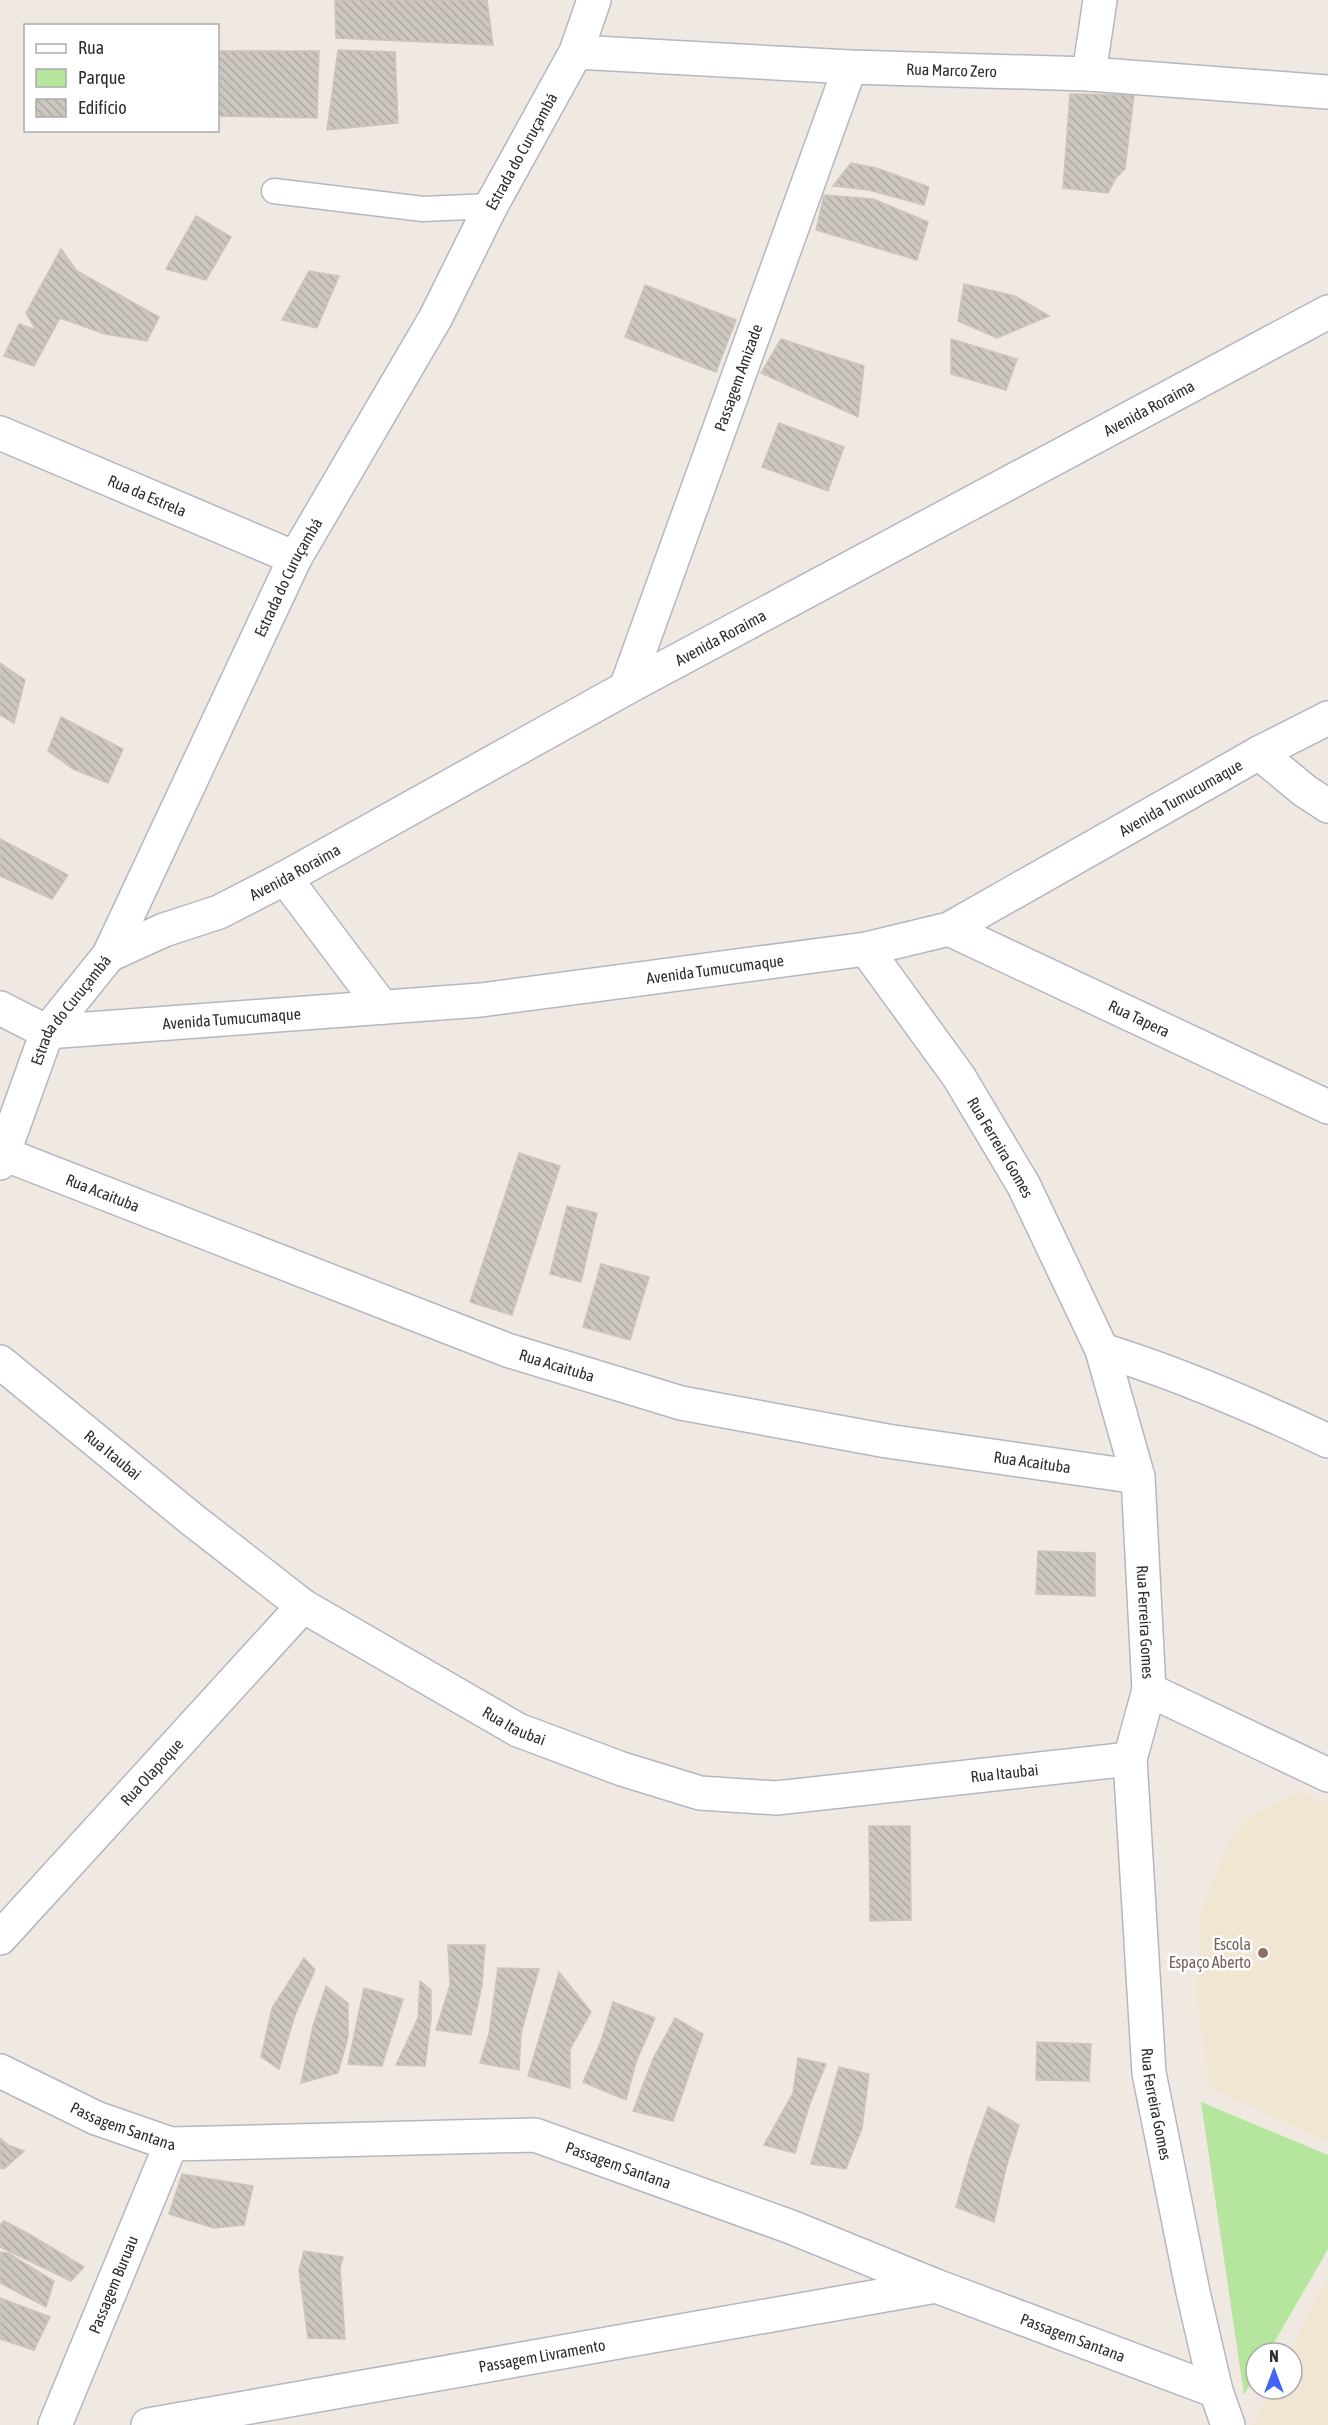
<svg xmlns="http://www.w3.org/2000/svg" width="1328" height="2425" font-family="'Asap Condensed',sans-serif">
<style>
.education{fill:#f0e6d1}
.park{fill:#b6e59e}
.building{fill:url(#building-back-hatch);stroke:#cbc5ba;stroke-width:1.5}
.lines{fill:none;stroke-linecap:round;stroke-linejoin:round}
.service-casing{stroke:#b4b7c1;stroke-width:27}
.minor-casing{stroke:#b4b7c1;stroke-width:36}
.tertiary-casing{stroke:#b4b7c1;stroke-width:36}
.service{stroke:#fff;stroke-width:24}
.minor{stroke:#fff;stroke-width:33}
.tertiary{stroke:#fff;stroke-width:33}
.education-dot{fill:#8d6e63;stroke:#fff;stroke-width:2}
.labels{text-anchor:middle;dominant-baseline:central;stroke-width:5;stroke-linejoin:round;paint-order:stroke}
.street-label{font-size:16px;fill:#2e2e2e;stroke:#fff}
.education-label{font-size:16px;fill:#785e54;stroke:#fff;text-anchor:end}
</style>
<defs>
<pattern id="building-back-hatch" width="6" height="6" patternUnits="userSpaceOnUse" patternTransform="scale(1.5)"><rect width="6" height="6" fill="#cbc7bf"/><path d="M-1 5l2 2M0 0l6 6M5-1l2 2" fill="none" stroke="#afaba4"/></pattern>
</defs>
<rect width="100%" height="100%" fill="#efe9e1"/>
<path class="education" d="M1301,1791l27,13v338l-118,-54 -14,-94 5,-82 27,-68 16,-24z
M1328,2277v148h-76l19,-36h21v-36h-3z"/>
<path class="park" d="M1201,2102l127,53v94l-60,104h-12v21l-12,21z"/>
<path class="building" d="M335,0h152l6,45 -157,-7z
M338,50l57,2 3,71 -71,7z
M218,51h101l-2,67 -99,-2z
M1070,94l64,1 -9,74 -9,9 -8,15 -45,-5z
M851,163l25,5 53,19 -5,18 -55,-15 -36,-4z
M824,195l49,4 55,23 -11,38 -101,-30z
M196,216l35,21 -25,43 -40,-11z
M61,249l16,22 82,46 -12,24 -42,-7 -45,-16 -26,48 -30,-10 15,-32 17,6 -10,-17z
M309,271l30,5 -22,52 -35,-8z
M964,284l51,12 34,20 -52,22 -39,-17z
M645,285l91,35 -20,52 -91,-35z
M781,339l83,27 -6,51 -97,-44z
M951,339l66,20 -11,31 -55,-16z
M779,423l65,24 -16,44 -66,-24z
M0,663l25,17 -11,43 -14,-8z
M61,717l62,32 -15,34 -35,-14 -25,-18z
M0,839l68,36 -16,24 -52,-23z
M519,1153l41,13 -48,149 -42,-13z
M567,1206l30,7 -16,69 -31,-8z
M601,1264l48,13 -19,63 -47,-13z
M1038,1551l57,2v43l-59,-2z
M869,1826h41l1,94 -41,1z
M448,1945h37l-3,40 -11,50 -35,-5 14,-45z
M304,1958l11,12 -20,45 -16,54 -18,-12 11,-49z
M498,1968l41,1 -18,64 -2,37 -39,-7 9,-29z
M559,1972l32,40 -21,37v39l-42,-12z
M420,1981l11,9v29l-6,47 -29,-1 22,-47z
M326,1986l22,17v34l-10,36 -37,10 12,-57z
M364,1988l39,11 -21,67 -34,-2z
M613,2002l42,16 -19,44 -10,38 -43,-18 18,-41z
M675,2018l28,16 -30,87 -40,-10 20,-52z
M1037,2042l54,2 -2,37 -53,-1z
M798,2058l28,6 -17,42 -14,47 -31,-8 29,-52z
M839,2067l30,7 -7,54 -16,41 -35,-5z
M988,2107l31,18 -13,43 -12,54 -38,-15 14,-50z
M0,2138l8,7 16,6 -20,18 -4,-1z
M182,2174l71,12 -9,39 -30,3 -45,-14z
M4,2221l25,13 55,33 -13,14 -71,-34v-22z
M304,2251l39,6 -3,11 5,71 -37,-1 -9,-68z
M0,2252l8,1 46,28 -8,26 -46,-24z
M0,2298l50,19 -16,33 -34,-11z"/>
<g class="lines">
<g class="service-casing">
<path id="service" d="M274,191l149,18 68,-3"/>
</g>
<g class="minor-casing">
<g id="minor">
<path id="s1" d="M576,52l274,15 239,7 239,18"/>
<path d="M1089,74l11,-74"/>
<path id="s2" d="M0,433l295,125"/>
<path id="s3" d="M626,688l224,-621"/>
<path d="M1259,753l46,38 23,15"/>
<path d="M285,878l97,129"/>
<path id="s4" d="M949,929l379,178"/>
<path id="s5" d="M866,949l93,128 65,109 78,164 36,127 11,213 -19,69 19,314 44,219 23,99 12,34"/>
<path id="s6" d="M109,955l55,-25 55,-18 66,-34 341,-190 702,-376"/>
<path id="s7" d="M0,1008l47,24 434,-32 385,-51 83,-20 310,-176 69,-35"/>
<path id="s8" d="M4,1154l503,196 174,53 206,38 251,36"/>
<path d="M1102,1350c78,24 152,56 226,91"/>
<path id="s9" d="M0,1362l189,155 114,89 215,124 104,39 78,24 76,5 354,-39"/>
<path d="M1149,1690l179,85"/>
<path id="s10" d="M0,1938l303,-332"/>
<path id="s11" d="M0,2071l96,47 75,26 364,-9 256,92 145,59 280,105"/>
<path id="s12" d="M55,2425l116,-281"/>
<path id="s13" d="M148,2425l788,-139"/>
</g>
</g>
<g class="tertiary-casing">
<g id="tertiary">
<path id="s14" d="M0,1163l47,-131 62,-77 186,-397 141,-241 55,-111 85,-154 18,-52"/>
</g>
</g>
<use href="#service" class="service"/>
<use href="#minor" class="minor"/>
<use href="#tertiary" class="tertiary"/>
</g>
<circle class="education-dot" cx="1263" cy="1953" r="6"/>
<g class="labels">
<g class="street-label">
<text stroke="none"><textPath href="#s1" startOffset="376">Rua Marco Zero</textPath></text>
<text stroke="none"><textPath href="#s14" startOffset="1142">Estrada do Curuçambá</textPath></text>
<text stroke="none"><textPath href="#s3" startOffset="330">Passagem Amizade</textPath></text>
<text stroke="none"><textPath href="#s6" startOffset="1176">Avenida Roraima</textPath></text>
<text stroke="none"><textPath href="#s2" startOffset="160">Rua da Estrela</textPath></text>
<text stroke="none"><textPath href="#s14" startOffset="656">Estrada do Curuçambá</textPath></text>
<text stroke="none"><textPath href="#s6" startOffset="690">Avenida Roraima</textPath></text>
<text stroke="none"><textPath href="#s7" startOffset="1228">Avenida Tumucumaque</textPath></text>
<text stroke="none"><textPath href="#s6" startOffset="204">Avenida Roraima</textPath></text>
<text stroke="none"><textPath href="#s7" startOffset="724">Avenida Tumucumaque</textPath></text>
<text stroke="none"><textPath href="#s14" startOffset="170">Estrada do Curuçambá</textPath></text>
<text stroke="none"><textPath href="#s7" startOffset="238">Avenida Tumucumaque</textPath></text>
<text stroke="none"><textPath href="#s4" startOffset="210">Rua Tapera</textPath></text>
<text stroke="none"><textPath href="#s5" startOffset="240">Rua Ferreira Gomes</textPath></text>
<text stroke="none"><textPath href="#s8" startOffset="106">Rua Acaituba</textPath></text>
<text stroke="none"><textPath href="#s8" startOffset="592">Rua Acaituba</textPath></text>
<text stroke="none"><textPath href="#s9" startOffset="146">Rua Itaubai</textPath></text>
<text stroke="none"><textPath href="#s8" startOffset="1078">Rua Acaituba</textPath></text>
<text stroke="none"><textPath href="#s5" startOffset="744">Rua Ferreira Gomes</textPath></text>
<text stroke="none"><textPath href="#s9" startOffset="632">Rua Itaubai</textPath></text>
<text stroke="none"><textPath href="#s10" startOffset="225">Rua Olapoque</textPath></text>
<text stroke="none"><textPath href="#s9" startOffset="1136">Rua Itaubai</textPath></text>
<text stroke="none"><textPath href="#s5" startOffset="1230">Rua Ferreira Gomes</textPath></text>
<text stroke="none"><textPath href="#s11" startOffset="135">Passagem Santana</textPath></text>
<text stroke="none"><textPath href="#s11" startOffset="639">Passagem Santana</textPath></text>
<text stroke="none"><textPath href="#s12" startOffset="152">Passagem Buruau</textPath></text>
<text stroke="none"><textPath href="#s11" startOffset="1125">Passagem Santana</textPath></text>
<text stroke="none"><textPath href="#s13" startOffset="400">Passagem Livramento</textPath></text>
</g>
<g class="education-label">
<text x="1251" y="1944">Escola<tspan x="1251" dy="18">Espaço Aberto</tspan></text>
</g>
</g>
<rect x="24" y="24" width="195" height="108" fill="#ffffff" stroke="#ababab" stroke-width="1.5"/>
<rect x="36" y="44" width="30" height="9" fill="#ffffff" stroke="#ababab" stroke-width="1.5"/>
<text x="78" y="54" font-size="18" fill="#2e2e2e">Rua</text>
<rect x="36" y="69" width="30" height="18" fill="#b6e59e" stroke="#ababab" stroke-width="1.5"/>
<text x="78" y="84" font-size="18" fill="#2e2e2e">Parque</text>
<rect x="36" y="99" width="30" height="18" fill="url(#building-back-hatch)" stroke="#ababab" stroke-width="1.5"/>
<text x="78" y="114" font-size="18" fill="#2e2e2e">Edifício</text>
<g transform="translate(1274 2371)"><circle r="28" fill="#ffffff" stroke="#ababab" stroke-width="1.5"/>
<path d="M0-4.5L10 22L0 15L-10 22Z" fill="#4264fb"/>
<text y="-9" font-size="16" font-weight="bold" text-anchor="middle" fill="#2e2e2e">N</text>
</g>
</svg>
